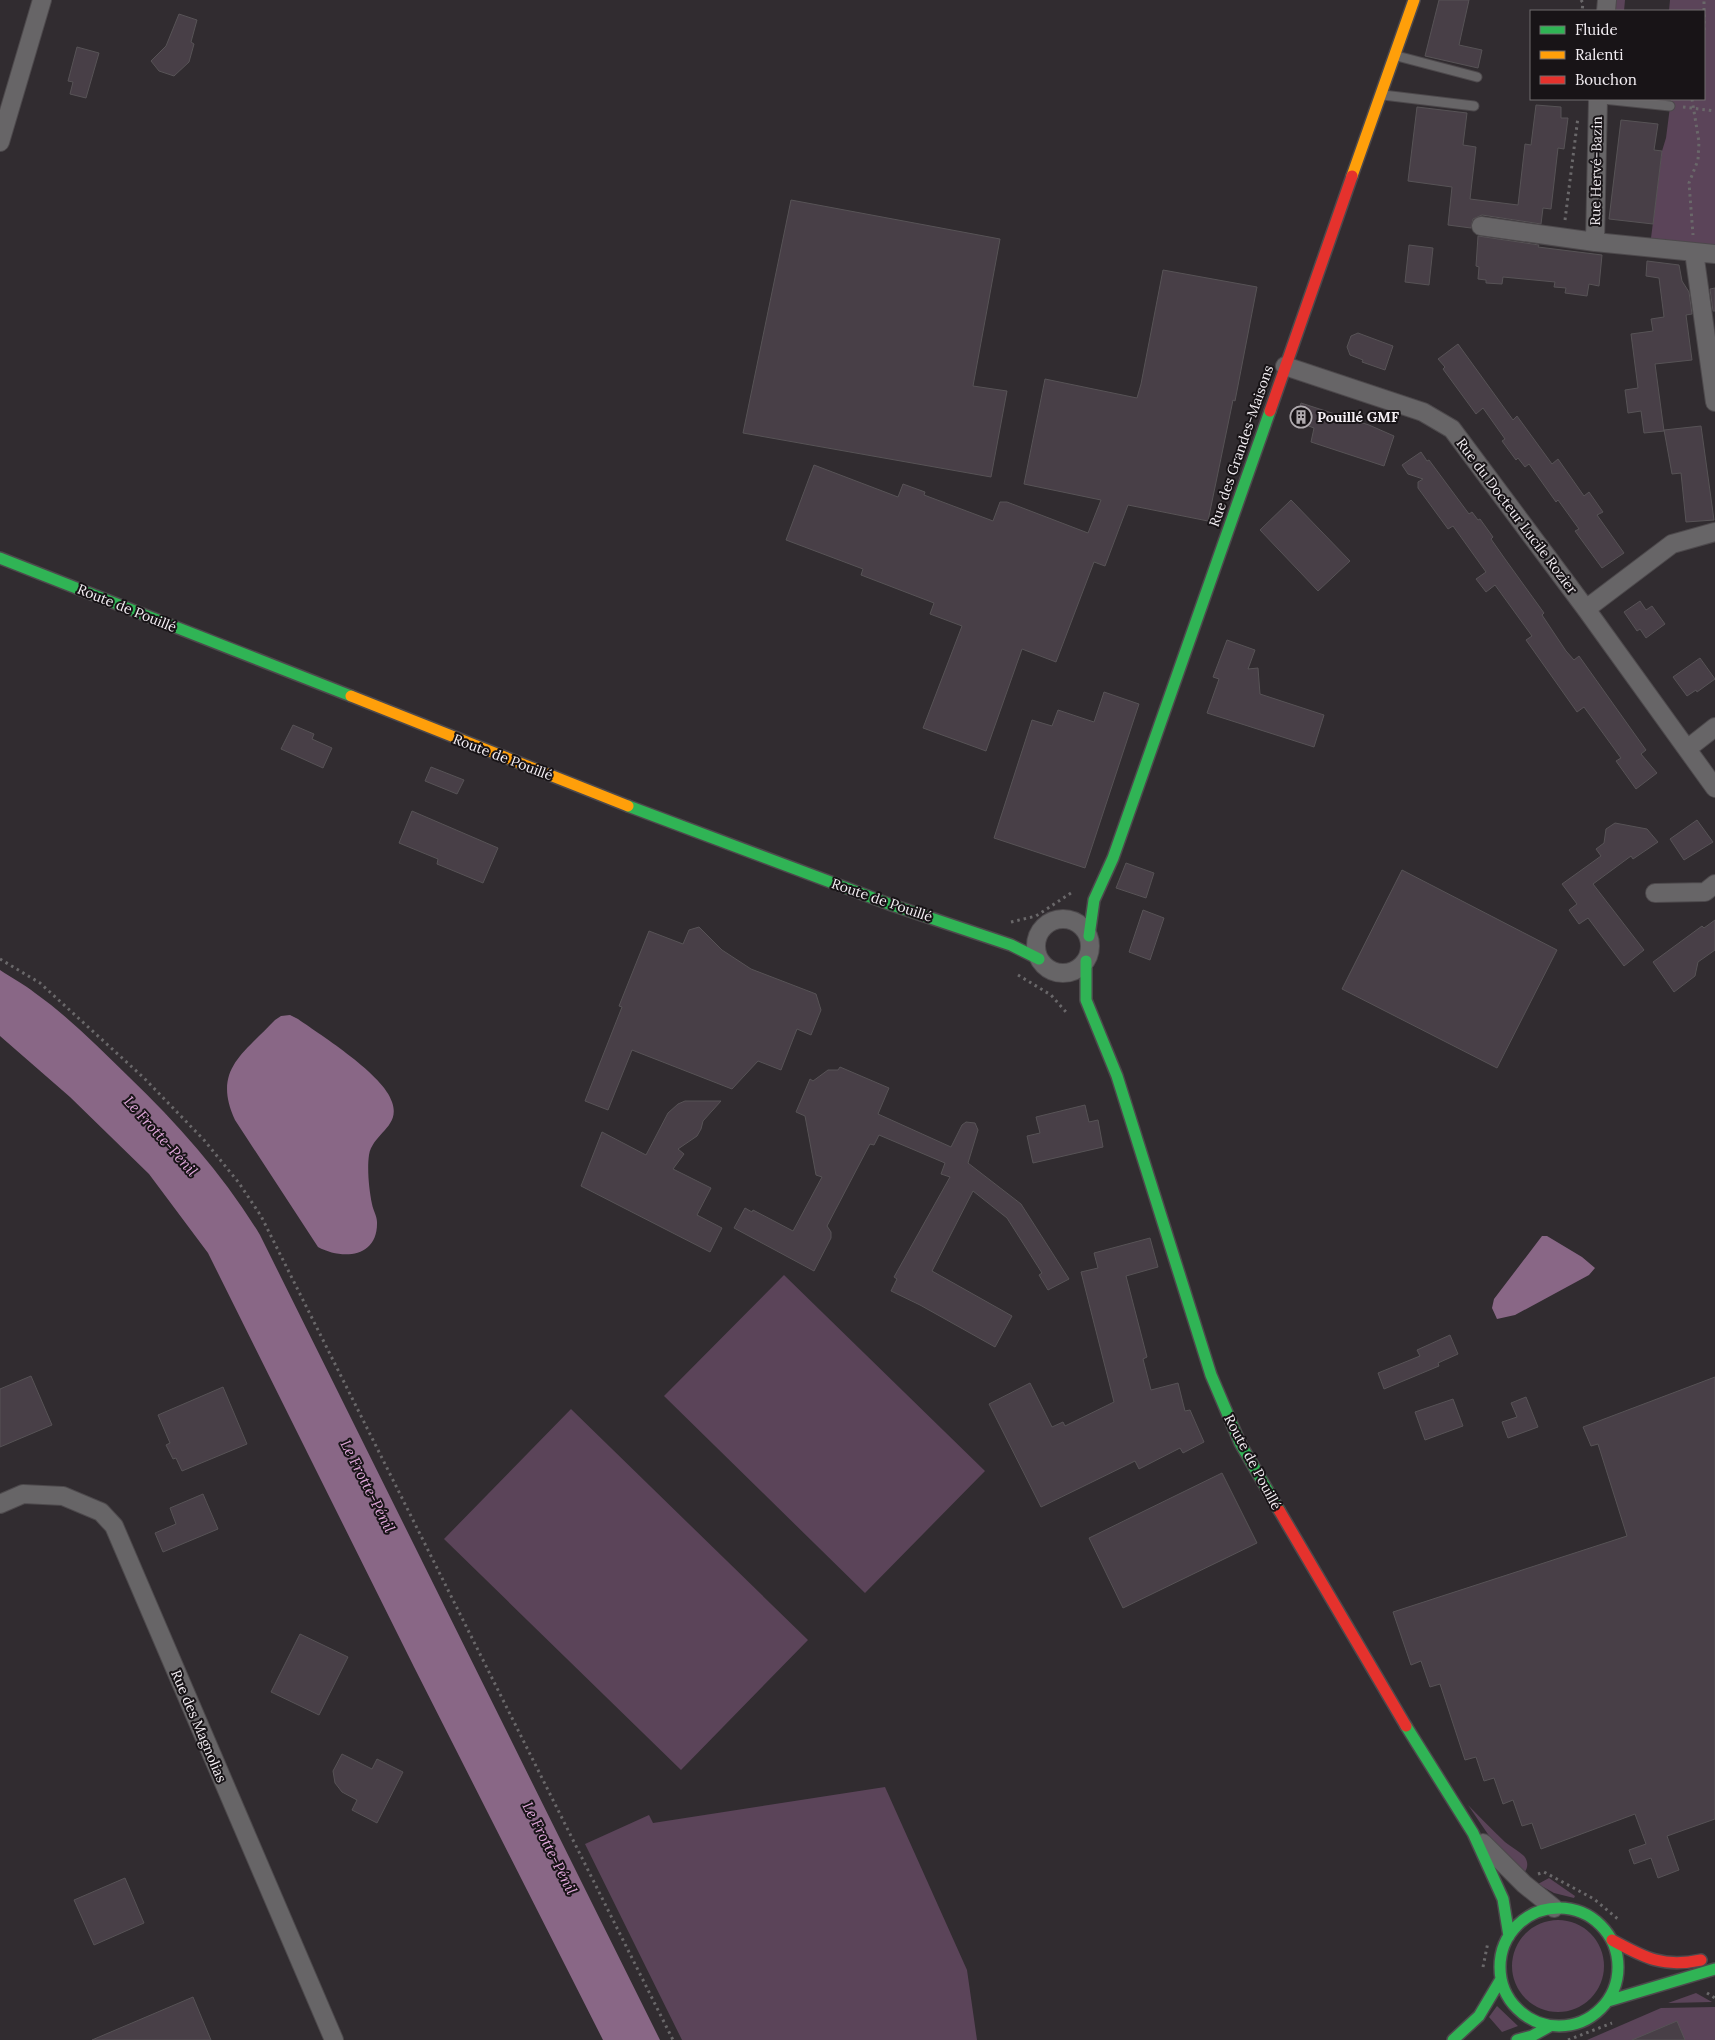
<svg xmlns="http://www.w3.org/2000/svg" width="1715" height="2040" font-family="Lora,serif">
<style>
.green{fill:#5b4459}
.water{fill:#896786}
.building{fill:#483f47;stroke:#575356}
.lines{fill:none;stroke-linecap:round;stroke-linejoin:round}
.lane-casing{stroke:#4d494c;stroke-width:11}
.street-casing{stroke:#4d494c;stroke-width:20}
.fast-casing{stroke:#4d494c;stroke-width:14}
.slow-casing{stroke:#4d494c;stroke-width:14}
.jam-casing{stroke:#4d494c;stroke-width:14}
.path{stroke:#6a686a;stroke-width:3;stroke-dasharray:2.5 4;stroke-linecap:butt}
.lane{stroke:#676567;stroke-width:9}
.street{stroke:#676567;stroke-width:18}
.fast{stroke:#30b455;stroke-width:11}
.slow{stroke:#ff9f0a;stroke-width:11}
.jam{stroke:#e5322d;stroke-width:11}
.labels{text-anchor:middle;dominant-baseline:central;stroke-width:4;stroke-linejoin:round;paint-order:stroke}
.street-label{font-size:14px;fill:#f4eff4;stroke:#181417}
.poi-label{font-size:14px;font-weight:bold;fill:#f4eff4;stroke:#181417;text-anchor:start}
.water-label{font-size:15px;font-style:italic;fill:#e2a8dc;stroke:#181417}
</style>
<rect width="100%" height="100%" fill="#312c30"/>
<path class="green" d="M1615,0h10l-1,11h-10z
M1670,0h45v246l-64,-8 11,-87 4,-13 5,-39h33v-88h-35z
M784,1275l201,196 -120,122 -201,-197z
M571,1409l237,231 -127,130 -237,-231z
M885,1787l82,183 10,70h-295l-97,-196 64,-29 4,8z
M1468,1805c12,12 24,25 37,37 6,5 14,9 19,14 5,6 4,13 -1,18l-27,-28z
M1549,1878l26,18 -1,2 -20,-5 -16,-9z
M1512 1966a46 46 0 1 1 92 0a46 46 0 1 1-92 0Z
M1696,1993l16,9 -44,1z
M1497,2006l21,20 -16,6 -13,-15z
M1715,2007v33h-128l74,-32z"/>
<path class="water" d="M0,970c12,8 24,14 35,23 34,24 64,55 94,84 50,48 95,99 131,158l400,805h-57l-189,-373 -206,-414 -59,-79 -79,-77 -70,-61z
M290,1015l8,4c24,17 86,56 94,83 9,25 -19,31 -23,53 -2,14 0,34 3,49 1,6 5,12 5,18 1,36 -35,38 -59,25l-83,-127c-23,-50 8,-66 40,-100l6,-4z
M1542,1236h5l35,21 13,11 -6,7 -74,40 -18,4 -5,-11 2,-9z"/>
<path class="building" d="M1439,0h30l-10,45 23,5 -4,18 -53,-12z
M179,14l18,6 -6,22 3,2 -5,18 -15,14 -15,-5 -8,-10 15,-15z
M77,47l22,6 -13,45 -16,-4 3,-12 -5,-1z
M1536,105l25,2v11h7l-4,31 -6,-1 -7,61 -8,-1 -2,16 -59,-9 -9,4 -2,9 -23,-3 4,-38 -44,-6 9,-74 50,6 -4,32 13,2 -6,52 48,6 7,-61 6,1z
M1621,120l37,4 -4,26 8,1 -9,73 -44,-5z
M791,200l209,39 -27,147 34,5 -16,86 -248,-44z
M1478,236l61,9 -1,2 64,8 -3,31 -10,-2 -2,12 -22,-3 1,-5 -12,-1 1,-5 -52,-5 -1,7 -16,-1v-3l-8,-1 1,-12 -3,-1z
M1409,245l24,3 -4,37 -24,-3z
M1647,261l32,4 3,16 7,11 3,22 -6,1 6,45 -37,4 9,67 -20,2 -3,-22 -13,2 -3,-23 13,-2 -7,-54 22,-3 -2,-12 13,-2 -5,-39 -13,-2z
M1163,270l94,17 -22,114 -2,-1 -25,121 -80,-16 -23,61 -11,-4 -38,100 -34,-13 -36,102 -63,-23 39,-102 -32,-12 4,-11 -73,-28 2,-6 -77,-29 28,-75 84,32 5,-13 22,8 -1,3 69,26 7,-19h7l81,31 13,-33 -77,-16 21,-105 92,19 4,-14z
M1715,288v23h-2l-3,-22z
M1358,333l35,13 -8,24 -23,-8 1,-2 -13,-5 -3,-8 4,-11z
M1458,344l55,76 4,-4 35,48 6,-5 26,37 5,-4 14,20 -6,3 27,38 -22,15 -27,-37 4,-2 -21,-29 -2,2 -27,-38 -4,3 -7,-9 -2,2 -14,-19 3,-2 -22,-31 -7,6 -33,-45 2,-2 -7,-8z
M1301,403l68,22 25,11 -10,30 -73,-24 3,-14 -19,-7z
M1701,426l13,94 -28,2 -5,-49 -9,1 -8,-44z
M1421,452l6,9 2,-1 40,54 3,-2 6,8 2,-1 13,18 -2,2 14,20 39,54 -2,2 24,36 8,9 5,-4 67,94 -5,4 16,19 -21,16 -20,-28 5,-3 -37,-51 -7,5 -51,-72 6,-4 -37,-51 -9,7 -10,-13 10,-7 -33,-46 -5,3 -30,-41v-6l5,-3 -15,-5 -6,-9z
M1291,500l59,61 -32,30 -58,-61z
M1640,601l6,9 6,-4 13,18 -19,14 -6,-9 -3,2 -13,-19z
M1227,640l28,10 -7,19 10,-1 2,26 64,21 -10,32 -107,-34 12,-34 -6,-2z
M1700,658l15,21 -18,13 -1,-2 -9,6 -14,-19z
M1104,692l35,12 -54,164 -91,-30 38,-118 20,6 6,-16 36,12z
M293,725l21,9 -2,5 20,9 -9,20 -42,-19z
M431,767l33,13 -7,14 -32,-13z
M412,811l86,37 -15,35 -46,-19 1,-5 -39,-16z
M1697,820l16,22 -29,18 -14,-21z
M1615,823l32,6 11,13 -25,17 -2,-3 -38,28 51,66 -20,16 -36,-48 -9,6 -10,-14 8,-6 -15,-20 39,-28 -5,-7 8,-6 2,-14z
M1126,863l28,10 -8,25 -30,-10z
M1402,870l155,80 -60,118 -155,-79z
M1143,910l21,8 -14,42 -21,-8z
M1715,920v30l-17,12 -3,14 -21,16 -21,-30 49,-36 2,2z
M699,927l23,23 29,19 65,25 5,16 -10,25 -14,-6 -16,41 -23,-9 -26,28 -100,-39 -24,60 -23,-9 37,-94 -3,-1 30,-75 34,13 6,-14z
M840,1067l49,21 -11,26 73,33 11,-22 4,-3 9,1 3,7 -10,33 53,41 48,75 -21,11 -9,-15 3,-2 -35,-55 -34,-27 -41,80 80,45 -17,31 -75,-42 -29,-14 6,-12 -3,-2 56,-100 -9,-3 4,-11 -66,-28 -5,10 -4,-1 -43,82 4,6v6l-17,33 -80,-43 11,-20 7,4 1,-2 40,21 29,-54 -6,-2 -11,-59 -9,-4 14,-33 3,2 15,-11h10z
M685,1101h36l-18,20 -2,8 -4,7 -19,13 6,5 -11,15 38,19 -14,27 25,13 -12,24 -129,-66 21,-54 44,23 22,-42 10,-9z
M1085,1105l4,17 9,-2 5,27 -70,16 -6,-27 13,-3 -4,-16z
M1150,1238l8,29 -32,9 21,81 -4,2 8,31 27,-7 7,28 5,-1 14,32 -21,11 -3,-5 -41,21 -4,-8 -94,46 -52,-103 41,-21 22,44 11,-5 2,4 49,-24 -33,-130 17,-4 -4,-15z
M1450,1335l8,19 -20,9 1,3 -55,23 -6,-16 42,-17 -3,-6z
M31,1376l21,49 -52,22v-58z
M1715,1377v442l-48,17 12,34 -21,8 -7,-20 -17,6 -5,-14 17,-6 -11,-30 -94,35 -9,-26 -10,3 -9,-26 -10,4 -9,-26 -10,3 -8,-24 -11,3 -25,-76 -10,3 -9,-26 -10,4 -18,-53 234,-76 -29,-92 -7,2 -8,-19z
M223,1387l24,57 -65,27 -6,-13 -3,1 -7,-14 4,-2 -12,-28z
M1526,1397l12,30 -30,11 -6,-16 15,-5 -6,-14z
M1453,1399l10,27 -38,14 -10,-28z
M1222,1473l35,70 -134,65 -34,-70z
M203,1494l15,35 -55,23 -8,-19 21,-9 -6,-16z
M300,1634l48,23 -29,58 -48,-23z
M342,1754l30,15 5,-10 26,13 -26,51 -25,-13 5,-10 -15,-8 -7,-9 -2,-12z
M125,1878l19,45 -50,22 -20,-45z
M193,1997l18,43h-119z
M1677,2021l8,19h-53z"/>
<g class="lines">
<g class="lane-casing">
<path id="lane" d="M1397,56l80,21
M1383,95l91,11
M1603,99l67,7"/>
</g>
<g class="street-casing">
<path id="street" d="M1606,11l1,-11
M1598,99l-3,143 120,12
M0,142l42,-142
M1481,226l114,16
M1694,252l21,150
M1285,366l138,46 29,17 134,180 129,179
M1586,609l86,-65 43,-12
M1687,749l28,-22
M1655,893l50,-1 10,-8
M1036 946a27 27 0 1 1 54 0a27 27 0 1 1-54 0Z
M0,1504l23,-10 40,2 38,16 13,14 220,514
M1483,1843l41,41 30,24"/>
</g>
<g class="fast-casing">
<path id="fast" d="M0,558l351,138
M628,806l261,98 122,41 28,14
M1089,936l5,-36 19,-42 157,-447
M1086,961v39l31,76 94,299 29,68 39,67
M1406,1726l67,107 30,66 6,37
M1500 1967a59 59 0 1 1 118 0a59 59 0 1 1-118 0Z
M1608,2001l107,-32
M1453,2040l26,-24 22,-37
M1517,2040l15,-4 18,-10"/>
</g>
<g class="slow-casing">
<path id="slow" d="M1352,176l62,-176
M351,696l277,110"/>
</g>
<g class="jam-casing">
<path id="jam" d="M1270,411l82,-235
M1279,1510l127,216
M1612,1940c33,18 51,28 89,20"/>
</g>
<path class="path" d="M1581,0l2,3 -1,8
M1704,30v-30
M1692,99l7,43 -1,18 -9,23 4,52
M1683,107l32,4
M1565,220l13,-103
M1011,922l25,-6 38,-25
M0,959l40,24 104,95 60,62 35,43 22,33 412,824
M1018,975l33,20 15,17
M1538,1874l6,-2 50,27 25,21
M1483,1967l5,-25
M1707,1993l8,5
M1568,2040l44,-17"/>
<use href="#lane" class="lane"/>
<use href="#street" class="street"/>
<use href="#fast" class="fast"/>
<use href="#slow" class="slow"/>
<use href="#jam" class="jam"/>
</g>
<defs>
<g id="building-ring" transform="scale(1.125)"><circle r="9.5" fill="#181417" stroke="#b0abaf" stroke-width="1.5"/><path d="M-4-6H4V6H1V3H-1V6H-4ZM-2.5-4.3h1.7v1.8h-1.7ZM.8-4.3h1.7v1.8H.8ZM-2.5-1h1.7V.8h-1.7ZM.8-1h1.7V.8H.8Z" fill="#b0abaf"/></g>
</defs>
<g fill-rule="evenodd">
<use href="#building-ring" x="1301" y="417"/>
</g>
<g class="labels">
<g class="street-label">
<text transform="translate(1596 171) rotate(-89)">Rue Hervé-Bazin</text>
<text transform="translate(1241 446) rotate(-71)">Rue des Grandes-Maisons</text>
<text transform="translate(1517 516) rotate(53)">Rue du Docteur Lucile Rozier</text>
<text transform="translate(127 608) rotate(22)">Route de Pouillé</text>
<text transform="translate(503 757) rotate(21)">Route de Pouillé</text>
<text transform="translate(882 900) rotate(19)">Route de Pouillé</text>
<text transform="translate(1253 1462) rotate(62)">Route de Pouillé</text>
<text transform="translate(199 1726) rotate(67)">Rue des Magnolias</text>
</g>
<g class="poi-label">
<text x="1317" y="417">Pouillé GMF</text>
</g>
<g class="water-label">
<text transform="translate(161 1136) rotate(48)">Le Frotte-Pénil</text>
<text transform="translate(368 1486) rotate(63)">Le Frotte-Pénil</text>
<text transform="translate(550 1848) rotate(63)">Le Frotte-Pénil</text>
</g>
</g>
<rect x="1530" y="10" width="175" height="90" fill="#181417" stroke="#706c6f"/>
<rect x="1540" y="26" width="25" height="8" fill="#30b455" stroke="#706c6f"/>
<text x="1575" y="35" font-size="15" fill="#f4eff4">Fluide</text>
<rect x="1540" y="51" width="25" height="8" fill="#ff9f0a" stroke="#706c6f"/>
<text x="1575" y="60" font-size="15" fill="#f4eff4">Ralenti</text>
<rect x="1540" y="76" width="25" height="8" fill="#e5322d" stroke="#706c6f"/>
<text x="1575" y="85" font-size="15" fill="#f4eff4">Bouchon</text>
</svg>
